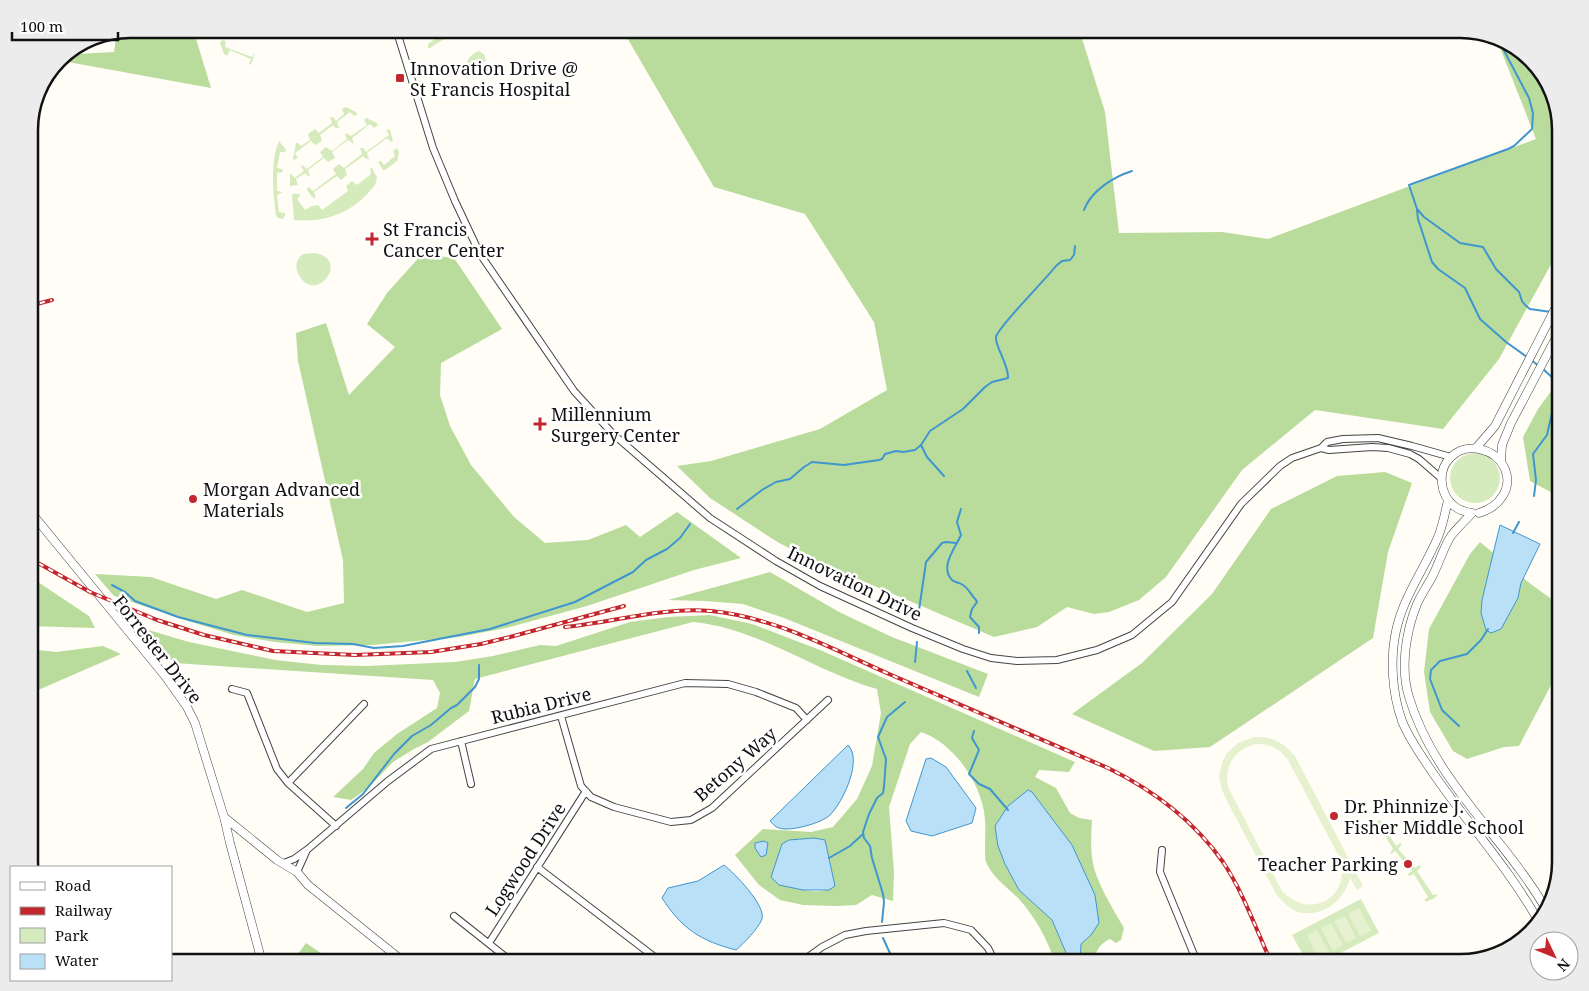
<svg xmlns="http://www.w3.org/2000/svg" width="1589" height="991" font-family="'Noto Serif',serif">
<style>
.green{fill:#d5ebbd}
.forest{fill:#b9dc9c;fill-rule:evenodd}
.pitch{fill:#e6f2cf;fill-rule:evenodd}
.water{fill:#b9e0f7;stroke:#3f96cf}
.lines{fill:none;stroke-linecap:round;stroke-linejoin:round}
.stream{stroke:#3f96cf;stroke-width:2}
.minor-casing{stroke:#444;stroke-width:8}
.tertiary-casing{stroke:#444;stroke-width:9}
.minor{stroke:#fff;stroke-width:6}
.tertiary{stroke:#fff;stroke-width:8}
.rail-casing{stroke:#c4262e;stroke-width:4}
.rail{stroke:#fff;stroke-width:2;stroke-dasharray:5.5;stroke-linecap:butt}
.poi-dot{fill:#c4262e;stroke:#fff;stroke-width:2}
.labels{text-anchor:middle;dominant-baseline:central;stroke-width:5;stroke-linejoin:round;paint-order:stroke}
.poi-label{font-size:18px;fill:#111;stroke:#fff;text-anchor:start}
.street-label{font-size:18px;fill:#111;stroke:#fff}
.rim{fill:none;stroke:#111;stroke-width:2.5}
</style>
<rect width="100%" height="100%" fill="#fffdf5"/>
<path class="green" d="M448,29h7l-11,10 -14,9h-2v-4z
M224,40l2,2 -1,5 27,10 3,-5 -4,13 -2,-1 2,-5 -21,-9 -3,6 -3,-2 -4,-11 1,-2z
M478,51l6,3 2,7 -4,2 -3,-4 -8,4 1,6h-3c-5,-9 2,-14 9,-18z
M346,107l10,5 1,3 -3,1 -4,-4 -13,10 2,6h-3l-3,-3 -13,10 2,6 -7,4 -4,-4 -16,12 3,5 -5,2 3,-17h2l3,3 9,-6 -2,-6 7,-5 4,4 13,-10 -2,-6h3l3,4 8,-7 -2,-5z
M366,118l11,5 1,2 -4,3 -4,-4 -18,14 2,6 -6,-4 -16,12 3,6 -7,4 -4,-4 -16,12 2,6h-2l-3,-3 -9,6 2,6 -8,1v-13l5,5 9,-7 -3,-4 1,-2 5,4 16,-12 -3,-5 6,-5 6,4 15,-12 -2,-4 1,-2 5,3 16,-11 -3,-5z
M386,129l4,1 3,11 -2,1 -4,-4 -20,15 2,6h-3l-3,-3 -18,13 2,6 -6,5 -4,-4 -23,16 2,6 -4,-1 -5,-7v-2l2,-1 4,4 23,-17 -3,-5 6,-5 5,4 18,-14 -2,-6h3l3,4 23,-17z
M279,141l7,9 -1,2h-5l-3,16 5,1 1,3 -6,1v18l6,1 -6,3 2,17 6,1v3l-2,3 -5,-1 -2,-3c-3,-22 -6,-53 3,-74z
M397,148l2,4 -2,9 -12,9h-2l-5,-8 3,-1 3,4 11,-9 -2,-5z
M370,168h2l5,10 -2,7c-21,27 -47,38 -81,35l-2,-26h8v2l-3,3 8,11 7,-4 6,-1 4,5 26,-19 -2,-5 6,-5 5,4 14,-11z
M315,253c38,7 -3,56 -18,18 -2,-7 0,-12 6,-17z
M1450 478a25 25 0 1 1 50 0a25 25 0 1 1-50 0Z
M1380,820l16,26 4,-3 2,1 -4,5 17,19 4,-3 2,2 -4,4 16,24 5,-1 -3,4 -10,4v-3l3,-2 -14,-23 -5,2 -1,-2 4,-3 -17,-20 -4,3 -1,-1 3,-4 -15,-25 -1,-3z
M1361,899l18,34 -56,29h-16l-15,-27z"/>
<path class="forest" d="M129,29h64l18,59 -154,-28 9,-7 11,1 37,-2 3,-21z
M622,29h457l26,83 14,121 103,-1 46,7 268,-100 -39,-99 18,6 32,33 13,50v119l-61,111 -56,70 -128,-19 -73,60 -76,107 -27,23 -30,12 -15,2 -27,-7 -30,20 -43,10 -183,-78 -32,-16 -69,-45 -33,-32 34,-5 109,-32 67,-39 -13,-68 -69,-108 -91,-27z
M422,254l32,4 48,71 -61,34 -1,32 10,31 21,39 43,52 31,26 43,-3 38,-15 14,12 37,-25 64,46 -47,12 -107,36 -81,22 -47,9 -87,8 -55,1 -42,-4 -41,-7 -46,-14 -74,-25 -19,-22 56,3 65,22 26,-9 65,22 37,-9 -1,-43 -45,-199 -2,-28 30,-10 23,72 46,-48 -28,-23 20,-31z
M1560,379v118l-30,-16 -7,-44 15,-28z
M1385,472l27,11 -24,69 -15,86 -163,109 -56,4 -82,-37 70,-51 70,-69 59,-85 66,-33z
M1480,542l52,43 25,18h3v65l-41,78 -15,1 -37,12 -14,-8 -23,-39 -6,-40 5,-43 41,-75z
M770,572l69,40 53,25 96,37 -9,23 -195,-79 -41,-14 -38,-3 -37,-1z
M29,576l60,40 6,12 -66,-2z
M710,615l42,9 68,26 255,112 -6,10 -30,-2 -4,7 21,11 14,25 9,5 13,2c-1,16 -2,32 2,48 5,18 20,43 30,60l-3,12 -5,3 -6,-4c-11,5 -14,12 -17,23h-13l1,-18 10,-9 -19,-90 -21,-26 -43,-13 -13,20 3,20 7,18 14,26 33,30 18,42h-15c-8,-23 -19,-44 -36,-63 -11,-11 -27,-22 -33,-37 -2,-4 0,-34 -1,-42 -2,-35 -31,-77 -64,-88l-11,12 -21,63 5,65 -1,29 -21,-6 -16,10 -19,1 -34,-1 -23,-5 -21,-15 -24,-30 28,-26 48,3 22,-5 24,-28 15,-33 9,-53 -4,-24c-62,-17 -118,-61 -184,-67l-218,57 -6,32 -41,31 -14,7 -21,13 -26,27 -16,11 -18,-3 30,-28 11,-16 23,-19 40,-26 3,-15 -7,-13 -259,-17 -29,-34 44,13 86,18 47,5 45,1 88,-4 38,-6 47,-11 16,1 74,-24 38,-5zM814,838l21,47c-18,15 -45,0 -64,-8l11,-33 7,-4z
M103,646l18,8 -92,40v-45l27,3z
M306,943l28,19h-66l-1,-4h28z"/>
<path class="pitch" d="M1254,737c18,-1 29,5 41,19l68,130 -6,4 -7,-12c-6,23 -27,40 -52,34 -9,-3 -16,-11 -22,-18l-49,-93 -5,-11 -3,-13 3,-14 5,-10 11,-10zM1256,744c14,0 23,4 32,16l54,102c5,39 -33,57 -60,29l-54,-104c-4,-22 7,-38 28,-43z
M1359,908l12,23 -11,5 -12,-22z
M1345,916l11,22 -10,5 -12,-22z
M1331,923l12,22 -10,6 -12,-23z
M1317,930l12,23 -10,5 -12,-23z"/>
<path class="water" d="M1500,525l40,19 -19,39 -3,15 -17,31 -10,4 -5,-3 -5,-17 1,-13z
M848,745c15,15 -5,57 -18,70 -8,8 -40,17 -51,13 -4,-1 -7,-5 -9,-7z
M931,758l15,9 30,41 -4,15 -40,13 -21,-5 -5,-10 20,-62z
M1028,790l4,2 40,53 23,50 4,28 -8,12 -10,9 -1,18h-10l-18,-42 -33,-30 -14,-26 -7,-18 -3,-20 13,-20z
M814,838l11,2 10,46 -6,4h-26l-24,-5 -8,-8 11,-33 7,-4z
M764,841l4,2 -2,12 -5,2 -6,-9v-5z
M724,865c10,8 42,40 38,54 -4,10 -18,24 -26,31 -35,-9 -54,-21 -74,-52l6,-10 30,-7z"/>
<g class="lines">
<path class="stream" d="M1499,41l30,57 4,15 -1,16 -18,17 -6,3 -99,36 8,24 7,8 36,26 23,4 13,22 23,23 3,9 3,4 5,4 21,3
M1084,210c7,-19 29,-33 48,-39
M1417,210l1,9 14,43 6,7 27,19 15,31 26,23 21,15
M1531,360l8,6
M921,445l6,12 17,19
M1534,496l2,-16 -3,-26 14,-19 11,-49 -3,-6 -12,-11
M737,509l25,-19 14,-8 14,-3 14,-12 8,-5 32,3 35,-5 3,-1 3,-5 11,-3 7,1 12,-2 6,-5 9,-14 33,-22 22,-22 7,-5 16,-4c1,-13 -13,-31 -12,-41 2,-10 50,-58 60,-71l6,-5 8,-1 4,-5 1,-9
M961,509l-4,13 4,13c-5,12 -22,32 -9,45 3,3 7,2 11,5 5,3 9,11 13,15l1,2 -5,7 -2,8 9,10v6
M1513,533l6,-11
M112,585l13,7 10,9 43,16 69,18 68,8 38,1 21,4 29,-2 87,-17 85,-27 58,-30 13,-12 21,-11 13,-11 10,-14
M918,617l8,-55 16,-19 4,-1 10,1
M915,662l2,-20
M967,671l9,17
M1459,726l-17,-16 -12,-31 1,-9 9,-9 27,-7 14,-14 7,-11
M974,731l-2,7 7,12 -10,24 10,10 11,5 18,21
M346,808l17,-14 31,-40 18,-18 19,-11 20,-17 6,-3 18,-18 4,-8v-14
M829,858l21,-12 13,-12
M882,922l2,-20 -1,-8 -11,-36 -2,-12 -6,-8 -1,-6 6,-18 8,-16 6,-5 1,-6 2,-28 -8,-22 9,-20 18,-15
M883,938l11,24"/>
<g class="minor-casing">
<path id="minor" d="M396,29l37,119 22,53 25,53 94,137 39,43 97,84 66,43 44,25 92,42 51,21 28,9 26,3 40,-1 40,-10 35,-15 40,-33 69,-98 39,-38 12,-8 29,-10 8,2 43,-3 16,1 22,6 9,5 23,20
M1321,448l6,-6 16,-3 35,-1 34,8 39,11
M232,689l15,4 30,76 11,14 48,43
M561,716l20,70 10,11 23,10 57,15 20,-2 21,-12 116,-108
M461,741l10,43
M288,783l76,-79
M1162,850l-2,22 37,90
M284,863l10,-4 14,-10 80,-68 43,-32 254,-66 43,1 28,8 40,16 11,12
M537,867l124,95
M297,872l9,-20
M454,916l58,46
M489,943l97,-152
M801,962l21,-15 23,-12 21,-4 78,-8 27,7 17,18 7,14"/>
</g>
<g class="tertiary-casing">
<path id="tertiary" d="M1476,448l19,-22 65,-127
M1501,462l1,-17 9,-22 49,-93
M1448,500c-3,13 -5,25 -10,37 -13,31 -35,60 -42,94 -6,28 -4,62 6,90 8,20 21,37 33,55 34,49 75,94 104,146
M29,510l136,166 22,31 8,16 29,94 6,26 32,119
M1479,513c20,-6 34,-24 26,-44 -9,-21 -39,-28 -55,-11 -13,13 -10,37 4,48 5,4 11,6 18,7 -7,8 -15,15 -21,23 -8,12 -12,28 -19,41 -5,9 -11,18 -15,27 -11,27 -17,64 -8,93 24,82 95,140 137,212
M224,817l53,43 20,12 11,13 96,77"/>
</g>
<use href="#minor" class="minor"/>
<use href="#tertiary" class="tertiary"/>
<g class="rail-casing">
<path id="rail" d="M29,306l23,-6
M29,558l61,34 67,28 47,15 69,16 82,4 76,-3 50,-8 29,-7 114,-31
M565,627c49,-5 96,-20 146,-16 63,6 121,38 178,63 73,32 146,63 219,94 45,22 86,53 115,94 20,30 33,67 48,100"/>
</g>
<use href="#rail" class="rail"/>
</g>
<g class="poi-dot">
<rect x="395" y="73" width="10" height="10" rx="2.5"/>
<path d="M369.5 231.5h5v5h5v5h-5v5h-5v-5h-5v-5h5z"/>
<path d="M537.5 416.5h5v5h5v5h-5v5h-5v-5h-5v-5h5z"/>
<circle cx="193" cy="499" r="5"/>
<circle cx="1334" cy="816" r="5"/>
<circle cx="1408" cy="864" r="5"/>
</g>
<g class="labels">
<g class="poi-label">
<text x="410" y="68">Innovation Drive @<tspan x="410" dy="21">St Francis Hospital</tspan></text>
<text x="383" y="229">St Francis<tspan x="383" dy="21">Cancer Center</tspan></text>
<text x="551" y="414">Millennium<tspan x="551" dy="21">Surgery Center</tspan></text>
<text x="203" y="489">Morgan Advanced<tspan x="203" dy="21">Materials</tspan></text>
<text x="1344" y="806">Dr. Phinnize J.<tspan x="1344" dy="21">Fisher Middle School</tspan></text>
<text x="1398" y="864" text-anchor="end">Teacher Parking</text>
</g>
<g class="street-label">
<text transform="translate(855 583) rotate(26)">Innovation Drive</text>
<text transform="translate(158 649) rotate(52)">Forrester Drive</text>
<text transform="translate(541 705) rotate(-14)">Rubia Drive</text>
<text transform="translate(735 764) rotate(-41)">Betony Way</text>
<text transform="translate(525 859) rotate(-57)">Logwood Drive</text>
</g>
</g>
<path d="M0 0H1589V991H0ZM130 38H1460A92 92 0 0 1 1552 130V862A92 92 0 0 1 1460 954H130A92 92 0 0 1 38 862V130A92 92 0 0 1 130 38Z" fill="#ececec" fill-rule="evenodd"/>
<path class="rim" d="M130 38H1460A92 92 0 0 1 1552 130V862A92 92 0 0 1 1460 954H130A92 92 0 0 1 38 862V130A92 92 0 0 1 130 38Z"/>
<rect x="10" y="866" width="162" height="115" fill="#ffffff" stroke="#a0a0a0"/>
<rect x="20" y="882" width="25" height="8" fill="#ffffff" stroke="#a0a0a0"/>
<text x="55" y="891" font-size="15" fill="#111111">Road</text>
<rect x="20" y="907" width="25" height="8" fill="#c4262e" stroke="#a0a0a0"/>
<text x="55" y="916" font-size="15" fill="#111111">Railway</text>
<rect x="20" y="928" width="25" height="15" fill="#d5ebbd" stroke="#a0a0a0"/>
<text x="55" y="941" font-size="15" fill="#111111">Park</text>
<rect x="20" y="954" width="25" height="15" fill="#b9e0f7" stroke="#a0a0a0"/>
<text x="55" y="966" font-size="15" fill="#111111">Water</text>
<g transform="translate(1554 956) rotate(133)"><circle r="24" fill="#ffffff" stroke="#a0a0a0"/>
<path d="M0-4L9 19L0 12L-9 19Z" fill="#c4262e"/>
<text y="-8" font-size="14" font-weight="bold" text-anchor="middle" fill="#111111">N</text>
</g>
<path d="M12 32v8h106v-8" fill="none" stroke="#111111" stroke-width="2.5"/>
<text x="20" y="32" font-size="15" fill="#111111" stroke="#ffffff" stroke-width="4" paint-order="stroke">100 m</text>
</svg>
